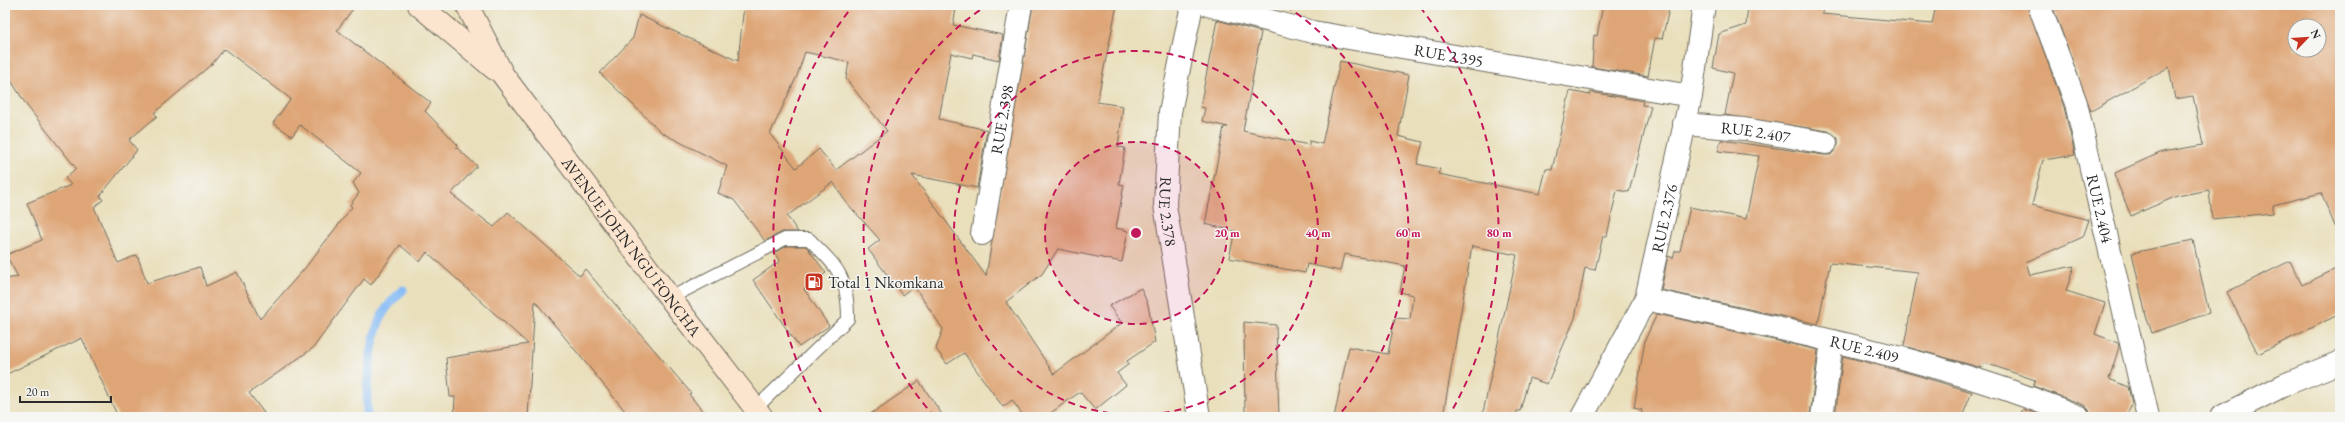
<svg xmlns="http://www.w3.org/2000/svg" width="2345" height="422" font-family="'EB Garamond',serif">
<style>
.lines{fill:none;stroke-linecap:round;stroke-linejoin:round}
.stream{stroke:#86bcf5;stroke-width:9}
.building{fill:#dea677;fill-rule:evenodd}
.service-casing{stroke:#6e6a5d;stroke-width:14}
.minor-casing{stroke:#6e6a5d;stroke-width:24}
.secondary-casing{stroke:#6e6a5d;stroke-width:24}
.service{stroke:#fff;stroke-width:12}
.minor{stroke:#fff;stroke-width:22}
.secondary{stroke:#fce5cf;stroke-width:22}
.ring{fill:none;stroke:#c2185b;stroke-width:2;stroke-dasharray:7 5}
.labels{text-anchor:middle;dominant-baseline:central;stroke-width:3;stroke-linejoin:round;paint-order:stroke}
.street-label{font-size:16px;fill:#2b2b2b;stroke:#f6f6f2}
.poi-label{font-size:16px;fill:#2b2b2b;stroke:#f6f6f2;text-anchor:start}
.centre{fill:#c2185b;stroke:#f6f6f2;stroke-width:2}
.ring-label{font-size:12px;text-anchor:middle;font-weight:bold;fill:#c2185b;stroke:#f6f6f2;stroke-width:3;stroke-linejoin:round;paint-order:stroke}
</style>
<rect width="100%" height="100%" fill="#f6f6f2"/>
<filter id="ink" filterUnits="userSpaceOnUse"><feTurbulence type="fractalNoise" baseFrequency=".025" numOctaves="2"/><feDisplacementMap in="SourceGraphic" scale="8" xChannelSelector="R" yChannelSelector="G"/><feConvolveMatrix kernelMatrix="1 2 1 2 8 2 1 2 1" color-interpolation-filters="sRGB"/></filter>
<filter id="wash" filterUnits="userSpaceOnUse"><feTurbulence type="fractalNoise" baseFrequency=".012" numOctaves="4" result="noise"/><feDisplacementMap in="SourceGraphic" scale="16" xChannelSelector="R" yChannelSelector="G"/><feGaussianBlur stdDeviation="0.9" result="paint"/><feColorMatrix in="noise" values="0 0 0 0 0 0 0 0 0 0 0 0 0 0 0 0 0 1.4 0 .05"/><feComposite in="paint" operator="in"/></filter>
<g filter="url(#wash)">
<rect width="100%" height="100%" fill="#e9dfbb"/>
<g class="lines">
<path class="stream" d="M367,417c-1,-25 3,-68 11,-92 4,-14 14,-25 25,-35"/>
</g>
<g id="blocks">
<path class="building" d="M5,5h351l-19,25 94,73 -6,8 33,34 -2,2 21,19 -26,28 43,33 14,-15 72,64 5,-7 106,124 -2,1 18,23h-77l-95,-116 -7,116h-74l1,-20h-5l-4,-39 82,-14 -101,-92 -7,10 -20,-17 -29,40 -7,-6 -51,69 -64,45 18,24h-149l-36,-79 -77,37v-96l13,-2 -12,-22 36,-15 -15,-37 44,-18 -6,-7 11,-10 -49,-62 -22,-35zM224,49l67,50 -18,24 19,13 8,-11 61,48 -8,10 6,10 -9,12 2,2 -47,61 -45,51 -23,-47 -31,14 -6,-19 -53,16 -10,-28 -19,8 -24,-56 9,-7 -3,-4 37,-46 -8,-10 28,-24 -3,-3 59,-50z
M744,5h190l22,4 -3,16 50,10 -4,25 -26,-6 -1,4 -21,-5 -12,66 48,11 -10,58 -65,-13 74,101 47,-271h84l-20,97 26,4 -5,41 7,1 -6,36 5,1 -8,43 12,3 -6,31 -64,-13 -16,25 -36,28 48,72 68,-51 -13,-17 32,-18 7,17 7,37 -28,19 2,3 -12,9 9,12 -31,25 -15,-18 -35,25h-21l-12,-17 -9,7 -39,-54 -17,11 -11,-15 7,-20 -29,-43 -12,9 -34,-46 12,-9 -34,-38 -13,-20 -46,34 11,16h-16l-17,9 -31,-41 -16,-7 9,-27 -65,-33 -62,-60 33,-35 6,-23 99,46zM805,52l44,10 -3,17 41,52 -51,39 -17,-21 -23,19 -26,-34 27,-58z
M1603,5h67l-8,34 -7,-1 -7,38 -56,-9 2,-32 3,1z
M1748,5h75l-1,9 110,10 4,-19h91l37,102 11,48 -32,5 -11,45 57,15 -6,17 -57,25 4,13 44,-9 -8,25 39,12 -10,31 23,9 1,4 -10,32 19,8 4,16 -6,14h-35l-2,-7 -5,-5 -51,-19 2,-6 -50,-17 -3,5 -78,-22 14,-74 -88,-9 -12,61 -157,-34 7,-34 5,2 2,-7h5l10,-44 56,12 13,-63 -41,-5 3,-11 103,15h7l7,-10v-7l-10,-7 -103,-16 8,-42 -20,-5 6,-34 27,-9z
M2052,5h288v233l-19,-45 -48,12v8l-61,6 -3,-29 -32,6 -46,20 -14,-34 -2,-9 47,-21 41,-7 -10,-49 -18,3 -6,-32 -78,44zM2295,26h24v24h-24z
M1217,20l44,12 -18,99 66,14v-4l13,3 18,-83 69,14 -11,61 25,6 -6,22 23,5 -2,5 102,20 6,-25 6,1 18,-79 20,4v-3l53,9 -1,4 9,1 -22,86 -12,-2 -10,46h-4l-8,34 -10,-2 -10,50 -28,66 -18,-6 -9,33h-3l-1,6h-34l35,-162 -45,-9 -29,171h-109l15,-70 39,7 7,-36 15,1 3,-24 -13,-3 5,-26 -61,-12 -4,17 -33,-7 -2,9 -76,-15 6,-27 -30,-7 19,-97h4l-26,-6 3,-13 -5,-1z
M2193,240l16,73 -57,20 -6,-17 -14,-63z
M787,246h19l20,27 -22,16 25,37 -30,21 -46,-67 27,-19 -6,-8z
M2290,261l12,24 38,-18v47l-82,40 -31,-62z
M1657,314l161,36 -8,67h-169l1,-7 -8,-2 11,-68z
M1244,322l32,3 3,92h-34z
M1843,356l73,19 56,17 -10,25h-127z
M919,381l25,36h-78z
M2023,409l22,8h-26z"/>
</g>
</g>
<g filter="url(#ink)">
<use href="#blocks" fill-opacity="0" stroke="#6e6a5d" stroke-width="1"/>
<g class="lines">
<g class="service-casing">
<path id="service" d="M670,298l115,-59h24c29,29 39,37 39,80l-92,89"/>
</g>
<g class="minor-casing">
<g id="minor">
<path id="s1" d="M1192,5l-22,107 -5,93 34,212"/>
<path id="s2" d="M1208,5l105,27 378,64"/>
<path id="s3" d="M2039,5l37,98 72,314"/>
<path id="s4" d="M1684,124l60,5 82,14"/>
<path id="s5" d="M982,234l39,-229"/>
<path id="s6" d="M1646,299c145,33 295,60 433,118"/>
<path id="s7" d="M1582,417l64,-118 45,-203 13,-91"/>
<path d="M1822,417l10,-76"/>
<path d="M2221,417l63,-32 56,-23"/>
</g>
</g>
<g class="secondary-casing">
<g id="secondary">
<path d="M419,5l76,64"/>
<path id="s8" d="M467,5l36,70 167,223 92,119"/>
</g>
</g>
<use href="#service" class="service"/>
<use href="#minor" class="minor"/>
<use href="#secondary" class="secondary"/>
</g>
</g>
<circle cx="1136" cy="233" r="91" fill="#c2185b" fill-opacity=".12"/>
<g class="ring">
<circle cx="1136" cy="233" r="91"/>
<circle cx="1136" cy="233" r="182"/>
<path d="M935 417A272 272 0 0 1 986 6M1286 6A272 272 0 0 1 1337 417"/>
<path d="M822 414A363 363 0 0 1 852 7M1420 7A363 363 0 0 1 1450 414"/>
</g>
<defs>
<g id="fuel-square" transform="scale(1)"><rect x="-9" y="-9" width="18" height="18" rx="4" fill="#c8321e" stroke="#f6f6f2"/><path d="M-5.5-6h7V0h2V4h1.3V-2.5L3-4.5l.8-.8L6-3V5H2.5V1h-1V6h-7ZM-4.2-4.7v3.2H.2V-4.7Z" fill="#fff"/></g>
</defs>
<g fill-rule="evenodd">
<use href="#fuel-square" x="814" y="282"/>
</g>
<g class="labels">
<g class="street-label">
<text stroke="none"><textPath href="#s2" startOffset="246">RUE 2.395</textPath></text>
<text stroke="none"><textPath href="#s5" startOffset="116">RUE 2.398</textPath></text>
<text stroke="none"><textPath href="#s4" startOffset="72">RUE 2.407</textPath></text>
<text stroke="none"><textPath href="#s3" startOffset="213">RUE 2.404</textPath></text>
<text stroke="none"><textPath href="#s1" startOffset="209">RUE 2.378</textPath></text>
<text stroke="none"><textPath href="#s7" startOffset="217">RUE 2.376</textPath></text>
<text stroke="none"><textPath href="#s8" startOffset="293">AVENUE JOHN NGU FONCHA</textPath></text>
<text stroke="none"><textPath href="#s6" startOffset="224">RUE 2.409</textPath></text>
</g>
<g class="poi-label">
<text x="828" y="282">Total 1 Nkomkana</text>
</g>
</g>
<circle cx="1136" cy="233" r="6" class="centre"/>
<g class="ring-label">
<text x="1227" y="237">20 m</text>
<text x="1318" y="237">40 m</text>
<text x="1408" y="237">60 m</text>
<text x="1499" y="237">80 m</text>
</g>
<rect width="2345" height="422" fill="none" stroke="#f6f6f2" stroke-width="20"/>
<g transform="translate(2307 38) rotate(65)"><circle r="19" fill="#f6f6f2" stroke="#a5a5a2"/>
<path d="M0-3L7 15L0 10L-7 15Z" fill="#c8321e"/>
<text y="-6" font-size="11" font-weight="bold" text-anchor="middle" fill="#2b2b2b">N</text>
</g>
<path d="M20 396v6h91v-6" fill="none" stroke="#2b2b2b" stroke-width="2"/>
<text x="26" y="396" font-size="12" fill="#2b2b2b" stroke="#f6f6f2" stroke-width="3" paint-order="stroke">20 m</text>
</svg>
